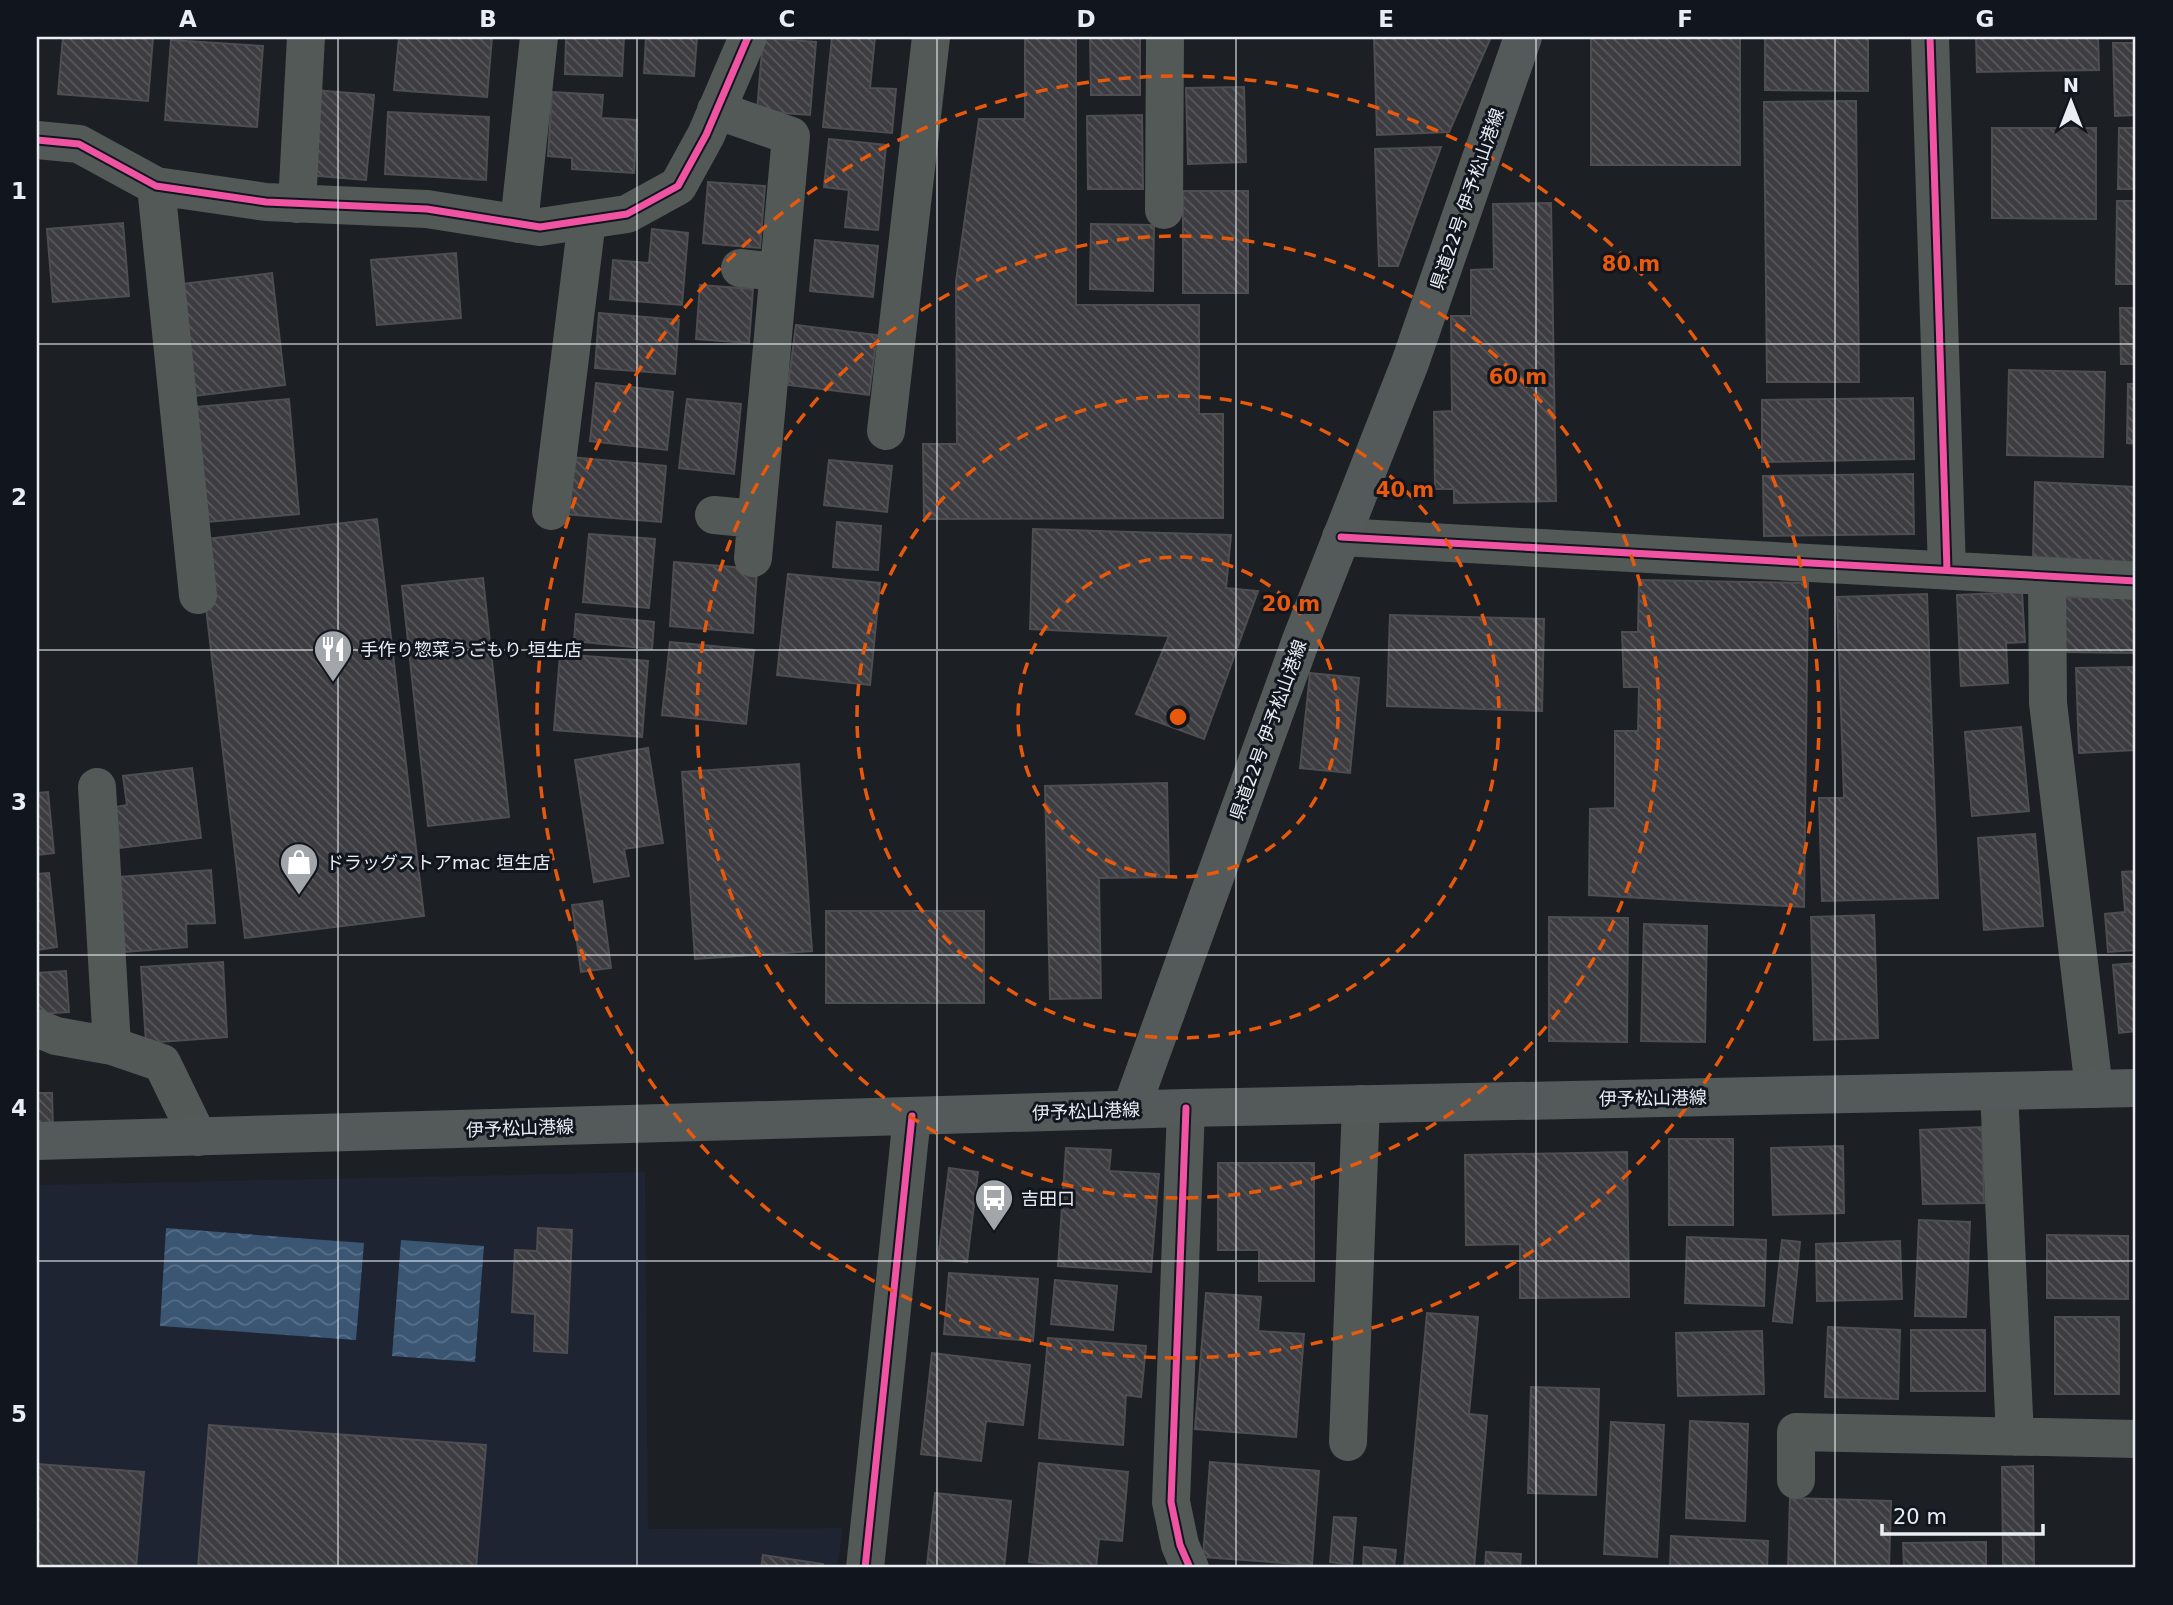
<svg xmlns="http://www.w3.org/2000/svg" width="2173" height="1605" font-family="'DejaVu Sans','Noto Sans JP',sans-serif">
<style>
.built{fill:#1e2431}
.water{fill:url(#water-waves)}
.building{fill:url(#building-back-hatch);stroke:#4e4d51;stroke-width:2}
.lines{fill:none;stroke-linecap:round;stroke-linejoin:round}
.minor{stroke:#525956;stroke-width:38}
.major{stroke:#535a59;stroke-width:38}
.cycleway-casing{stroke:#11151d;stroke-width:11}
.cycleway{stroke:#f153a3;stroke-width:7}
.grid{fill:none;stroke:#eaeef4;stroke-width:2;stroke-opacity:0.55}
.ring{fill:none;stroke:#e8590c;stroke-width:3.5;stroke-dasharray:12 9}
.labels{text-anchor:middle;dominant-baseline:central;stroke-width:6;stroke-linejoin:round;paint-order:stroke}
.street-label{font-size:18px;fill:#eaeef4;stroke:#11151d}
.poi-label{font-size:18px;fill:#eaeef4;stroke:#11151d;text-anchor:start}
.centre{fill:#e8590c;stroke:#11151d;stroke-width:3.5}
.ring-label{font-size:21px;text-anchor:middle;font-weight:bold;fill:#e8590c;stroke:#11151d;stroke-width:6;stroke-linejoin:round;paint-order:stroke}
.neatline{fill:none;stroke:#eaeef4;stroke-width:2.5}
.grid-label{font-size:23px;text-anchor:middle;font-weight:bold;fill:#eaeef4}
</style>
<defs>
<pattern id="water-waves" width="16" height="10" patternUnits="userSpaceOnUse" patternTransform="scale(1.75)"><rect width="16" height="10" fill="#3a5673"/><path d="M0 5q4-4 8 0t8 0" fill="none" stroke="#576f88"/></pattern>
<pattern id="building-back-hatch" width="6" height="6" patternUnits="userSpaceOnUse" patternTransform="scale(1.75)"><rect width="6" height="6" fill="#3d3c40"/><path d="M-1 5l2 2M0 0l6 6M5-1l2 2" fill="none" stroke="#59585c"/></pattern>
</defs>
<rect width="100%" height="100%" fill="#1c1f24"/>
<path class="built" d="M645,1172l3,357 195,-1 -6,40h-800v-383z"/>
<path class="water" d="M166,1228l198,15 -8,97 -196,-14z
M401,1240l83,6 -9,116 -83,-6z"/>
<path class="building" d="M63,37h90l-5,64 -90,-7z
M399,37h93l-5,60 -93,-7z
M566,37h58l-2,39 -57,-2z
M646,37h51l-3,39 -50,-3z
M832,37h43l-5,51 26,1 -4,44 -69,-6z
M1025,37h51v268h123v109h24v104l-299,1 -1,-75h34l-1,-163 23,-162h46z
M1090,37h50v58h-49z
M1374,37h117l-42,95 -72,3z
M1591,37h149v128h-149z
M1765,37h103v54l-103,-1z
M1976,37h122l1,33 -122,2z
M763,38l53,4 -6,73 -53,-4z
M171,40l92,6 -6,81 -92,-7z
M2113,43h23v72l-21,1z
M1244,87l2,75 -58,2 -2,-76z
M314,90l60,5 -8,85 -59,-5z
M552,92l51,3 -2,23 36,2 -3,53 -62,-4v-11l-24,-2z
M1856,101l3,281h-92l-3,-280z
M388,112l101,5 -3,63 -101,-6z
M1142,115l1,74h-55l-1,-73z
M1992,128h104v91l-104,-1z
M2119,128h17v61h-18z
M829,139l57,6 -8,85 -33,-3 4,-37 -25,-3z
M1441,147l-43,119h-19l-4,-117z
M708,182l57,4 -5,62 -57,-5z
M1183,191h65v102h-65z
M2117,201h19v83h-20z
M1551,203l5,298 -102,2v-14h-19l-1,-77 18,-1 -1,-95h20v-46l23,-1 -1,-65z
M123,223l6,73 -76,6 -6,-73z
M1091,224l63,1 -1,66 -63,-2z
M652,229l36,4 -6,72 -72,-6 3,-39 36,3z
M815,240l63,6 -5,51 -63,-6z
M456,253l5,65 -84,7 -6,-65z
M272,273l13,112 -90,11 -14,-112z
M700,285l53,4 -4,54 -53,-4z
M2120,308h16v56h-15z
M599,313l80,7 -4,54 -80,-6z
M796,325l81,10 -8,60 -81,-10z
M2009,370l96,2 -2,85 -96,-2z
M596,383l77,9 -6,58 -77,-9z
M2128,384h8v60l-9,-1z
M1913,398l1,61 -152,3v-62z
M289,399l10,115 -92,8 -11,-115z
M687,399l54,5 -7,70 -55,-6z
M570,457l96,9 -5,56 -97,-8z
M829,460l63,6 -5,46 -63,-7z
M1913,474l1,60 -150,2 -1,-60z
M2035,482l101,5v75l-103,-5z
M377,519l47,397 -179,22 -47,-398z
M837,522l44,4 -3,44 -45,-3z
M1033,529l198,6 -5,53 32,3 -54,148 -68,-25 33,-78 -139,-7z
M589,534l66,5 -6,69 -66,-6z
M674,562l83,7 -4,64 -83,-7z
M788,574l92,9 -10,102 -93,-10z
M483,578l26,239 -81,9 -26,-240z
M1639,580l169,3 -4,324 -215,-12 1,-86 25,-1v-77h23l1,-44h-15l-2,-55h16z
M2022,592l3,50 -19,1 2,40 -47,3 -4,-91z
M1927,594l11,304 -116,3 -3,-103h25l-7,-201z
M2063,597l73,1v55l-73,-1z
M576,614l78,8 -2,27 -78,-8z
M1390,615l154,4 -2,92 -155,-5z
M670,642l84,8 -8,74 -84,-9z
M560,654l88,7 -6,76 -88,-7z
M2136,667v83l-57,3 -3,-85z
M1310,673l49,5 -9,95 -50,-5z
M2021,727l8,84 -57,5 -7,-84z
M648,748l15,95 -39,6 5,27 -35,6 -19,-122z
M799,764l13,187 -117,8 -13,-187z
M192,768l9,70 -81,10 -4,-41 11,-2 -4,-29z
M1167,783l2,94 -70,1 2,120 -51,1 -5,-213z
M48,792l6,61 -17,2v-62z
M2035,834l8,92 -59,4 -6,-92z
M211,870l4,53 -29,1 1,23 -62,5 -6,-75z
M2136,871v79l-28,2 -3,-38 20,-2 -3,-40z
M49,873l8,74 -20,3v-76z
M602,901l9,67 -30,4 -9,-67z
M826,911h158v92h-158z
M1874,915l4,123 -64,2 -3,-123z
M1549,917l79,1 -1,124 -78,-1z
M1644,924l63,2 -2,116 -64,-1z
M223,962l4,75 -81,6 -5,-76z
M2136,963v68l-17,2 -6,-68z
M66,971l3,41 -32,2v-41z
M37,1071v22h15l1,36h-16z
M1982,1127l2,76 -61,1 -3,-74z
M1669,1139h64v86h-64z
M1843,1146l1,67 -71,2 -2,-67z
M1066,1148l45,2 -2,21 50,3 -8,98 -93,-6z
M1627,1152l2,145 -109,1v-54l-54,1 -1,-90z
M1218,1163h96v118h-55v-31h-41z
M949,1168l29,4 -11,90 -29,-3z
M1919,1220l51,2 -4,95 -51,-1z
M538,1228l34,2 -5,123 -33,-2 1,-37 -23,-2 3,-62 22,1z
M2047,1235l81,1v63l-81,-1z
M1687,1237l79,3 -2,66 -79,-3z
M1782,1240l18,2 -8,81 -19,-2z
M1900,1241l2,58 -85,2 -1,-57z
M949,1273l89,6 -5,62 -89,-7z
M1055,1280l62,6 -4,44 -62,-6z
M1206,1293l55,4 -3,34 46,3 -8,103 -101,-8z
M1427,1313l51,4 -9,97 18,2 -13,152h-70z
M2055,1317h64v77h-64z
M1828,1327l72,3 -2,69 -73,-2z
M1911,1330h74v61h-74z
M1762,1331l2,63 -86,2 -2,-63z
M1048,1338l98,8 -5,51 -15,-2 -3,50 -84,-7z
M932,1353l98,12 -7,60 -37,-4 -5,40 -60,-7z
M1531,1387l68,2 -3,106 -68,-2z
M1690,1421l58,3 -3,97 -59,-3z
M1611,1422l53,3 -7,132 -53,-3z
M209,1425l277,20 -10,123h-278z
M1210,1462l109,9 -7,94 -109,-8z
M1039,1463l89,9 -6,69 -23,-2 -3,29 -67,-6z
M37,1464l107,8 -8,96h-99z
M2033,1466l1,102h-31l-1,-101z
M935,1493l76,8 -7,67h-46l-31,-3z
M1790,1498l101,3 -2,67h-101z
M1334,1517l22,1 -4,47 -22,-3z
M1671,1536l97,5 -1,27h-97z
M1986,1542v26h-82l-1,-25z
M1364,1547l32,3 -2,18h-31z
M1486,1552l35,2 -1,14h-35z
M763,1555l60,9v4h-62z"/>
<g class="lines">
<path class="minor" d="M1930,37l17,533
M716,110l75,26 -38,422
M37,140l42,4 77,42 110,16 161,7 113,18 87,-13 51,-28 28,-51 42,-98
M156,186l42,409
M297,204l9,-167
M1164,210l1,-173
M519,224l20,-187
M740,268l38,4
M886,431l45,-394
M551,511l36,-291
M714,515l42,4
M1341,537l795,44
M2047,576l1,127 46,386
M97,787l15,259
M37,1028l19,8 56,10 50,17 36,74
M1999,1091l16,346
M1186,1108l-15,394 9,43 10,23
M1348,1442l13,-338
M1796,1480v-48l340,7
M865,1568l47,-452"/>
<path class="major" d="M1131,1109l170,-469 109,-277 113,-326
M37,1141l1149,-33 950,-20"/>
<g class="cycleway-casing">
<path id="cycleway" d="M1930,37l17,533
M37,140l42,4 77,42 110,16 161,7 113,18 87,-13 51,-28 28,-51 42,-98
M1341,537l795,44
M1186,1108l-15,394 9,43 10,23
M865,1568l47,-452"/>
</g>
<use href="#cycleway" class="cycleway"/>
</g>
<path class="grid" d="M338,37v1531M637,37v1531M937,37v1531M1236,37v1531M1536,37v1531M1835,37v1531M37,344h2099M37,650h2099M37,955h2099M37,1261h2099"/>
<g class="ring">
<circle cx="1178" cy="717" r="160"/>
<circle cx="1178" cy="717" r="321"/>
<circle cx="1178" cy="717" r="481"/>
<circle cx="1178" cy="717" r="641"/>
</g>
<defs>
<g id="restaurant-pin" transform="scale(2.0125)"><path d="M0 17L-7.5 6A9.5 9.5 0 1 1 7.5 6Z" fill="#a2a6ab" stroke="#11151d"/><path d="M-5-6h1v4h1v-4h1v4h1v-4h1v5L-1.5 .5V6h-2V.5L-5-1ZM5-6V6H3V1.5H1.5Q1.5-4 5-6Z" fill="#fff"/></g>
<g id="shop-pin" transform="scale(2.0125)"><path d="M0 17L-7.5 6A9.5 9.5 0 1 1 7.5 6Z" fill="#a2a6ab" stroke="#11151d"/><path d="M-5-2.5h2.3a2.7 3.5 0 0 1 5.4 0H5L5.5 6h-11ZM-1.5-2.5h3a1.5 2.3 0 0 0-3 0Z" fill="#fff"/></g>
<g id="bus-pin" transform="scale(2.0125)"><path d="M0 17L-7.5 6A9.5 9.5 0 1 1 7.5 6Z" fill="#a2a6ab" stroke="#11151d"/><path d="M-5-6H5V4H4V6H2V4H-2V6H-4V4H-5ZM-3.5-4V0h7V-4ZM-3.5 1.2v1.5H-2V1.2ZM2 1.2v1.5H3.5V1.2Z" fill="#fff"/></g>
</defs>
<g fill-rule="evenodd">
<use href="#restaurant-pin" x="333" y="649"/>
<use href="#shop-pin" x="299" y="862"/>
<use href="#bus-pin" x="994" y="1198"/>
</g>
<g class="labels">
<g class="street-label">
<text transform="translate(1467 199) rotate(-71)">県道22号 伊予松山港線</text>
<text transform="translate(1268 730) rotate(-70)">県道22号 伊予松山港線</text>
<text transform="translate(1653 1098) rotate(-1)">伊予松山港線</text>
<text transform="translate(1086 1111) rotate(-2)">伊予松山港線</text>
<text transform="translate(520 1128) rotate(-2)">伊予松山港線</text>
</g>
<g class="poi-label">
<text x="360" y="649">手作り惣菜うごもり 垣生店</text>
<text x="326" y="862">ドラッグストアmac 垣生店</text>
<text x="1021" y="1198">吉田口</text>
</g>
</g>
<circle cx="1178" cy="717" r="10" class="centre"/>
<g class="ring-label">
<text x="1631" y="271">80 m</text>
<text x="1518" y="384">60 m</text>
<text x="1405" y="497">40 m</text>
<text x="1291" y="611">20 m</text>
</g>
<rect width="2173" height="1605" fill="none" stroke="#11151d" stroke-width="77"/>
<g transform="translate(2071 102)" stroke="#11151d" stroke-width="5" paint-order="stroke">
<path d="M0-5L12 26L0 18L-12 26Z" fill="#eaeef4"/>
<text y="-10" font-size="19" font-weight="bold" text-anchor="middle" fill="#eaeef4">N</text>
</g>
<path d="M1882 1524v10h161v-10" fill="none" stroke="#eaeef4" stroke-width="3.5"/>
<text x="1893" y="1524" font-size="21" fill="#eaeef4" stroke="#11151d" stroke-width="5" paint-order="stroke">20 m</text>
<rect x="38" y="38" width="2096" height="1528" class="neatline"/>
<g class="grid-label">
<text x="188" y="27">A</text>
<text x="488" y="27">B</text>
<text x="787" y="27">C</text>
<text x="1086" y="27">D</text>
<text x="1386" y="27">E</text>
<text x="1685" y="27">F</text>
<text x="1985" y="27">G</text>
<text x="19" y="199">1</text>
<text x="19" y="505">2</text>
<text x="19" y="810">3</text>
<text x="19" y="1116">4</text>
<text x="19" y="1422">5</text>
</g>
</svg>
